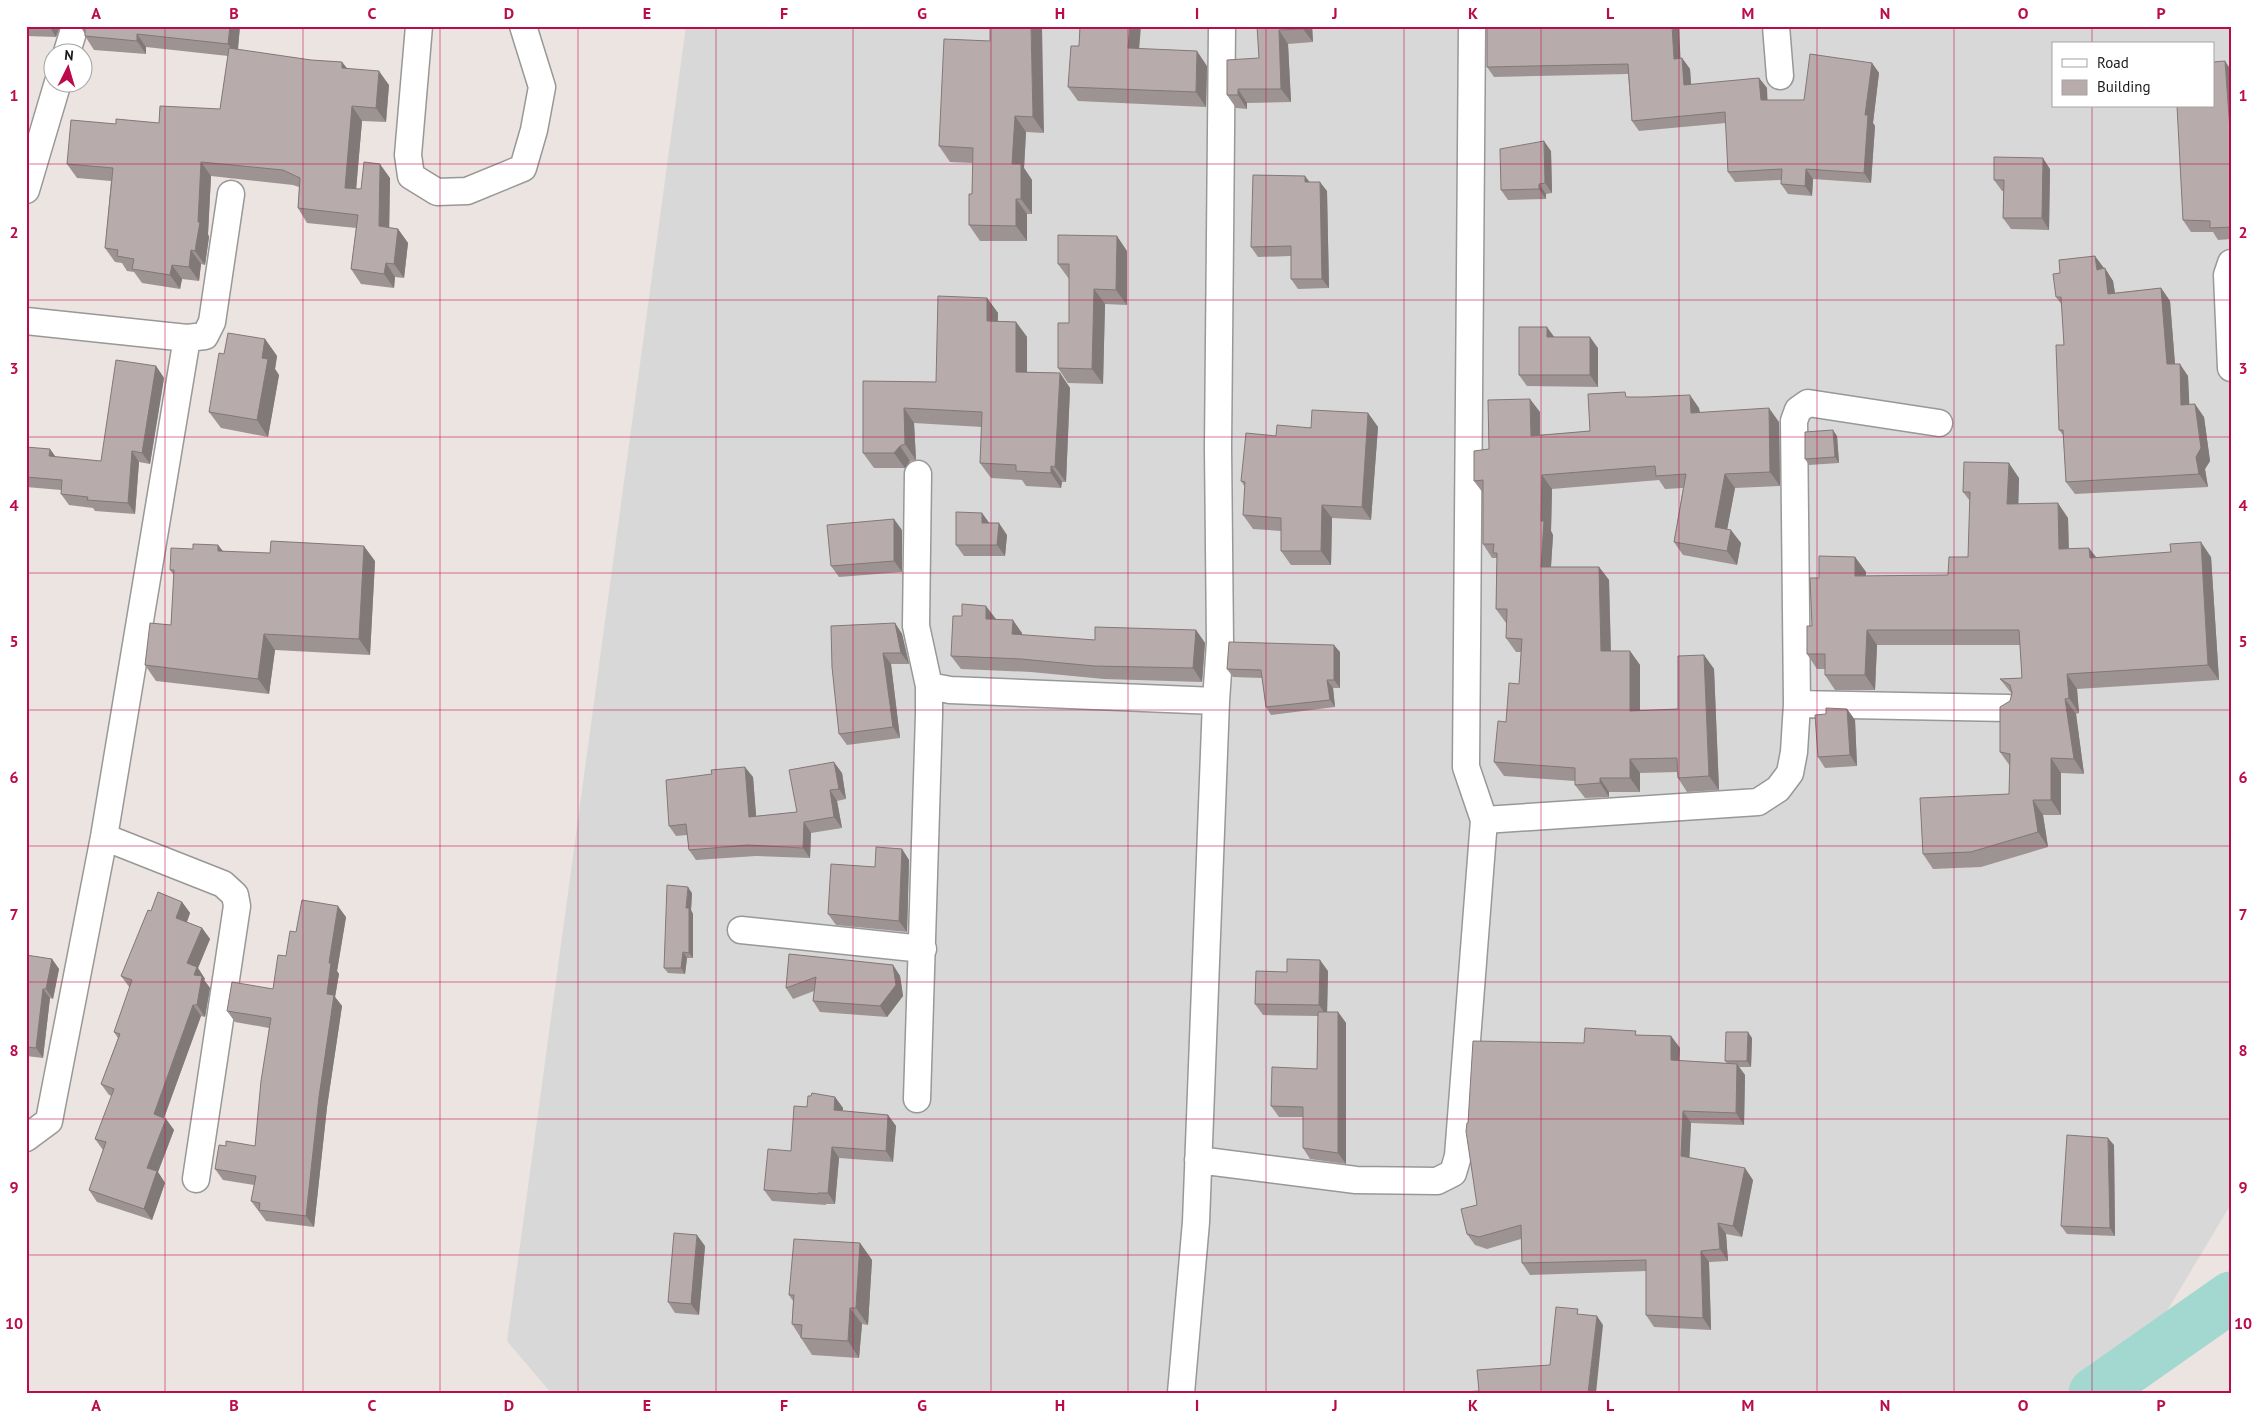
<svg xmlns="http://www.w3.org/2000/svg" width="2257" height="1419" font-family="'PT Sans',sans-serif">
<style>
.residential{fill:#d9d8d8;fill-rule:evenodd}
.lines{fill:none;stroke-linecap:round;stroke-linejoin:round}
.river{stroke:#a3d8d0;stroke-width:51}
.minor-casing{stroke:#989898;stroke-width:29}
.minor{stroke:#fff;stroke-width:26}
.wall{fill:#9e9393}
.shaded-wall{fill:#817878}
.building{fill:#b8abab;stroke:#817878}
.grid{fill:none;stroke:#bb0b4c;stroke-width:1;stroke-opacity:0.55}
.neatline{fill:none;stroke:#bb0b4c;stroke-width:2}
.grid-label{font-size:16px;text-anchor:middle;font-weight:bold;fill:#bb0b4c}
</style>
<rect width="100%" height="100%" fill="#ece4e1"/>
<path class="residential" d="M686,26h1545v1178l-113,189h-1567l-44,-52zM2053,44h160v62h-160z"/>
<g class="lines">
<path class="river" d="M2094,1393l137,-96"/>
<g class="minor-casing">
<path id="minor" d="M419,26l-11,129 3,21 26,16 30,-1 56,-23 11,-38 8,-43 -19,-61
M1776,26l4,50
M67,52l8,-26
M26,190l32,-108
M2231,263l-4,12 4,93
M26,321l161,17 -83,499 -52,268 -3,16 -23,17
M187,338l18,-2 7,-14 19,-128
M929,686l21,4 266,11
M1797,704l211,4
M1484,820l274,-18 20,-13 12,-16 4,-21 3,-48 -3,-283 4,-11 10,-7 131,20
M104,837l119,47 12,11 2,11 -41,273
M741,930l182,19
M917,1099l12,-384v-29l-13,-60 2,-152
M1198,1160l158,20 81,1 16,-8 5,-17 26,-336 -18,-53 6,-741
M1181,1393l15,-171 20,-521 4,-58 -2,-195 4,-422"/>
</g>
<use href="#minor" class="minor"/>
</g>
<path class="wall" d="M26,26h34l-4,11 -30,-1z
M80,26h160l-2,24 73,10 31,2 5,6 42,17 -3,37 -24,-1 -6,68h5l29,-11 -1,50 9,1 10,14 -4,35 -9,-1 -1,11 -33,-4 -10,-15 5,-41 -49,-5 -9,-15 1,-21 -6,-2 -82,-9 -3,58 1,3 -4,28 -4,-1 -2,17 -17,-2 -2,10 -38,-6 -8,-11 -7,-1 -5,-8 -7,-1 -10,-14 6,-67 -34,-3 -10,-14 49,-40 43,-1 61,-14 8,-53 -82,-9v7l-52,-4 -9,-14v-2z
M1257,26h55l1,16 -25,2 3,58 -44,1v6l-11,-1 -9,-13 32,-37z
M990,41l54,92 -18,-1 -2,36 8,12v34h-5v27h-47l-11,-16 3,-31 1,-31 -23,-1 -11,-16z
M1079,46l60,3 68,17 -1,41 -128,-6 -10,-14z
M1682,58l8,11 1,16 68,-7 8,10v12h37l68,-37 7,10 -6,50 2,3 -4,57 -58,-4 -1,17 -24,-2 -7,-10 1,-4 -47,2 -7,-10 -2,-49 -87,8 -7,-10 -4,-47 -134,3 -7,-10z
M2231,70v169l-13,1 -5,-8h-22l-8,-12z
M1551,151l1,42 -6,1v5l-38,1 -7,-10z
M2050,169l-1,61 -38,-1 -8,-11v-27h-1l-8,-11z
M1310,182l17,9 2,97 -31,1 -7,-10v-23l-33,1 -7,-10z
M1127,251v54l-22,-1 -2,80 -35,-1 -10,-15 11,-45v-44l-11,-15z
M2104,269l9,12 2,12 46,-5 9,13 5,63 13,12 1,29 15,12 6,44 -5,8 3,18 -133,7 -9,-12 -3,-47 -4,-5 5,-85 -2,-40 -6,-8z
M987,298l11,15v8l18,1 11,15v35l33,1 10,15 -4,94h-4l-1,6 -35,-2 -4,-6 -31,-2 -11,-15 2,-36 -68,-4 2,37 -6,1 -5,7h-31l-11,-15v-72l73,1z
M1553,337l45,11v39l-71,-1 -8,-11z
M265,339l12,17 -2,13 4,6 -11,62 -47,-9 -12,-16 15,-58z
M156,366l8,12 -14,86 -11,-2 -4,52 -40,-3 -2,-3 -24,-3 -8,-11v-4l-35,-3v-40l29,10 46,4z
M1629,397l70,11 1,4 79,10 1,64 -45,2 -8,41 14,14 -4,22 -54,-10 -9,-13 9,-54 -18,1 -6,-9 -107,9 -1,42 2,4 -2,32h48l10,13 2,71h19l10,14v46l38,-2 26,-54 10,14 5,121 -32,2 -9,-14 -1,-6 -37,1v19h-31v5l-24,1 -10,-13v-4l-71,-5 -10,-14 12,-40 13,-38 2,-32h-5l-10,-14 1,-15h-1l-10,-14 1,-50 -1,-1h-4l-9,-14v-51l-9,-12 15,-32 51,-37v23l50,-4z
M1368,413l10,14 -7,93 -39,-2 -1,47h-40l-10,-14v-20l-28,-2 -10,-14 2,-28 -4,-6 35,-45z
M1837,436l2,27 -30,2 -4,-6z
M2019,478l-1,26 50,14 1,31 27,8h115l8,123 -142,9 2,24 -3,1 8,60 -23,-1v42h-18l5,32 -67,20 -48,2 -10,-15 86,-60 1,-28 -10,-14 12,-58 -12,-15 22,-1 -2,-33h-143l-2,45h-40l-10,-15v-6h-8l-10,-15 5,-28 7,-48 36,-21 11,15v4l82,-1 20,-18 2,-56 -7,-9z
M982,513l7,10 18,12 -2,21h-41l-8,-11z
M902,530v42l-63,5 -8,-11z
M218,545l5,6 152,10 -5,94 -95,-5 -6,44 -113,-13 -11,-16 26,-40 3,-50 -4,-5 23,-21z
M996,619l26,14v2l73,5 101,-10 9,13 -3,39 -98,-3 -73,-7 -70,-3 -10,-13z
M895,623l7,11 7,30h-18l9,74 -53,7 -8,-11z
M1340,652v36h-7l2,19 -64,8 -5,-8 -4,-29 -29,-1 -6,-8z
M1847,709l8,11 2,46 -32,2 -7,-11 8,-43z
M842,773l4,26 -9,2 5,27 -31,5 -1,25 -54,-2 -60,4 -7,-10 -2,-15 -11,1 -7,-10 43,-52 41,3 3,39 41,-4z
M902,849l7,11 -2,72 -71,-7 -8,-11 47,-47z
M692,893l-1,17 2,4v44h-6l-2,16 -17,-1 -4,-5z
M182,902l8,11 -3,9 15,6 8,11 -12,29 7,11 -1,1 6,8 -5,29 -4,-1 -37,102 2,1 8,11 -16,42 7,11 -13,37 -55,-18 -8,-12 14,-40 -8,-11 17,-43 -3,-1 -8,-11 17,-46 -4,-6 16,-44 -9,-12 30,-65z
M346,917l-9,54 2,3 -4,23 7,9 -15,101 -13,120 -48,-6 -15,-20 3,-16 -31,-5 -8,-11 11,-23h29l14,-118 -34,-6 -8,-11 46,-22 23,-57z
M789,954l104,11 7,11 3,20 -16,21 -67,-5 -7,-11 1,-10 -21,8 -7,-11z
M26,955l26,4 7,10 -6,30 -3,-1 -7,60 -17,-2z
M1328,971l-1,41h11l8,11v141l-36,-5 -7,-11v-31h-24l-8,-11 46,-37 1,-53 -55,-1 -8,-11z
M1639,1035l32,1 9,12 -1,13 48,2 -2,-2 27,-23 -1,29h-12l6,8 -1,50 -53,-2 -2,35 64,22 -11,57 -16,-3 2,27 -19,1 2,68 -57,-3 -8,-12v-44l-116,4 -8,-12 -1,-24 -34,10 -12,-4 -8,-11 10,-29 -9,-82 116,-80z
M835,1097l8,11v3l45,4 8,11 -3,36 -54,-4 -4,46h-9v1l-54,-4 -8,-11 27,-39z
M2114,1145l1,91 -48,-2 -6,-8z
M860,1243l12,17 -4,65 -6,-1 -3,34 -47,-3 -20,-31 1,-23 -4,-6z
M705,1246l-6,69 -24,-2 -7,-11z"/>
<path class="shaded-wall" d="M49,26h11l-4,11z
M230,26h10l-3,31 -9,-13z
M1031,26h11l2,107 -11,-16z
M1130,26h11l-3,37 -10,-15z
M1303,26h9l1,16 -10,-13z
M1672,26h7l2,43 -7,-10z
M1279,30l9,14 3,58 -10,-13z
M137,34l9,13v7l-9,-13z
M1197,51l10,15 -1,41 -10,-15z
M1682,58l8,11 2,27 -8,-11z
M2225,61l6,9v74z
M342,62l10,14 -10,-8z
M1872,63l7,10 -6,50 2,3 -4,57 -7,-10 1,-58z
M379,71l10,14 -3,37 -10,-14z
M1759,78l8,10 1,23 -7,-11z
M1238,89l9,14v6l-9,-14z
M352,106l10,15 -7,81 -10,-14z
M1015,116l11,16 -2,36 8,12v34l-11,-15 -9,-35z
M1544,141l7,10 1,42 -7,-10z
M2043,158l7,11 -1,61 -7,-12z
M201,162l10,14 -3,58 1,3 -4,28 -10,-14z
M380,164l10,14 -1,63 -10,-15z
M1806,169l7,10 -1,17 -7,-10z
M1305,176l7,9 -7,-3z
M1320,182l7,9 2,97 -7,-9z
M1539,184l7,10v5l-7,-10z
M1016,199l11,15v27l-11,-15z
M398,229l10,14 -4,35 -10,-14z
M1117,236l10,15v54l-11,-15z
M191,250l10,14 -2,17 -10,-14z
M2095,256l9,12 -7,2z
M386,263l9,14 -1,11 -10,-14z
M172,265l10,14 -2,10 -10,-14z
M2105,268l8,13 4,25 -9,-12z
M2161,288l9,13 6,76 -9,-13z
M1094,289l11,15 -2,80 -11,-15z
M987,298l11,15 -1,23 -10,-15z
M1016,322l11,15v51l-11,-16z
M1547,327l8,11 -8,-1z
M1590,337l8,11v39l-8,-12z
M265,339l12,17 -2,13 4,6 -11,62 -11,-17 5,-62z
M2180,364l8,12 2,42 -9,-13z
M156,366l8,12 -14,86 -8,-11z
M1060,373l10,15 -4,94 -11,-15z
M1690,395l9,13 2,19 -10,-14z
M1530,399l10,13v38l-9,-14z
M2195,404l9,13 6,44 -5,8 3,18 -9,-13 -3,-17z
M904,408l10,15 2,37 -11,-16z
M1769,408l10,14 1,64 -10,-14z
M1368,413l10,14 -7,93 -9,-13z
M1833,430l4,6 2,27 -4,-6z
M900,446l10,15 -5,7 -11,-15z
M50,449l8,11 -9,-4z
M132,451l7,11 -4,52 -7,-11z
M2009,463l10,15 -1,41 -11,-15z
M1051,466l11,16 -1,6 -10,-15z
M1725,474l10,14 -10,53 -10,-14z
M1542,475l10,14 -1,42 2,4 -3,46 -9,-14z
M2058,503l10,15 1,46 -10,-15z
M1322,505l10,13 -1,47 -10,-14z
M982,513l8,11 -8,-1z
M894,519l8,11v42l-8,-11z
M999,523l8,12 -2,21 -8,-11z
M1731,530l10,13 -4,22 -10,-14z
M2201,542l10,15 8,123 -11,-15z
M218,545l11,15 -11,-9z
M364,546l11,15 -5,94 -11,-16z
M2089,548l11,14 -10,-4z
M1855,557l11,15 -1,19 -10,-15z
M1599,567l10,13 2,85 -10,-14z
M986,606l10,13h-10z
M1013,620l9,13v15l-10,-14z
M895,623l7,11 7,30 -8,-11z
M1196,630l9,13 -3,39 -9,-14z
M1867,630l10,15 -2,45 -10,-15z
M264,634l11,16 -6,44 -11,-15z
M1334,645l6,7v36l-6,-8z
M1630,651l10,14v60l-10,-14z
M883,653l8,11 9,74 -7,-11z
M1704,655l10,14 5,121 -10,-14z
M2067,674l10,15 2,24 -10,-15z
M1327,680l6,8 2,19 -5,-7z
M2065,699l11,15 8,60 -10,-15z
M1847,709l8,11 2,46 -7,-11z
M2051,758l10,15v42l-10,-15z
M1630,759l10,14v19l-10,-14z
M834,762l8,11 4,26 -7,-10z
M745,767l8,10 4,50 -8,-10z
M1600,778l9,14v5l-9,-14z
M830,790l7,11 5,27 -8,-11z
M2033,800l10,15 5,32 -10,-15z
M804,822l7,11 -1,25 -7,-10z
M902,849l7,11 -2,72 -8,-11z
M688,887l4,6 -1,17 2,4v44l-4,-5 -3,-45z
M182,902l8,11 -6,16 -8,-11z
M338,906l8,11 -9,54 2,3 -4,23 7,9 -15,101 -13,120 -8,-11 13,-119 10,-134z
M202,928l8,11 -12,29 7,11 -1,1 6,8 -5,29 -8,-12 -10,-42z
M683,952l4,6 -2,16 -4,-6z
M52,959l7,10 -6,30 -7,-10z
M1320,960l8,11 -1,45 -8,-11z
M893,965l7,11 3,20 -16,21 -7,-11z
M43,989l7,9 -7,60 -7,-10z
M193,1005l8,11 -40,110 -7,-12z
M1338,1012l8,11v141l-8,-11z
M1748,1032l4,6 -1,29 -4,-6z
M1671,1036l9,12 -1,24 -8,-12z
M1737,1064l8,11 -1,50 -8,-12z
M835,1097l8,11 -1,13 -8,-11z
M1683,1111l8,12 -2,45 -8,-12z
M888,1115l8,11 -3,36 -7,-11z
M166,1119l8,11 -16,42 7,11 -13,37 -8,-11 3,-41z
M2108,1138l6,7 1,91 -5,-8z
M832,1147l7,11 -4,46 -7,-11z
M1745,1168l8,12 -11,57 -9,-11z
M1718,1223l8,11 2,27 -8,-12z
M697,1235l8,11 -6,69 -8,-11z
M860,1243l12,17 -4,65 -12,-17z
M1701,1251l8,11 2,68 -8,-12z
M850,1308l12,16 -3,34 -11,-17z
M1597,1316l6,9 -7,68h-8z"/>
<path class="building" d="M85,26h145l-2,18 -91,-10v7l-52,-5z
M990,26h41l2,91 -18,-1 -3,48h9v35h-5v27l-47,-1v-31h3l1,-46 -34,-2 5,-107 46,2z
M1080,26h50l-2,22 69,3 -1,41 -128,-5 3,-41h8z
M1257,26h46v3l-24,1 2,59h-43v6h-11v-35l32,-2z
M1487,26h185l2,33 8,-1 2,27 75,-7 2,22h43l6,-46 62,9 -7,52h3l-4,58 -58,-4 -1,17 -24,-2 1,-15 -54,3 -3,-60 -93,9 -4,-57 -141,3z
M229,48l82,12 31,2v6l37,3 -3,37 -24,-2 -7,82 16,1 3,-27 16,2 -1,62 19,3 -4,35 -8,-1 -2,11 -33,-5 7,-54 -60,-7 2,-30 -17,-8 -82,-8 -3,60h2l-5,29 -4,-1 -2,17 -17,-2 -2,10 -38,-6 2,-10 -17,-3 1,-6 -13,-2 8,-80 -46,-4 4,-44 45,4v-5l43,4 1,-17 60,3z
M2225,61l6,83v83l-21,1v-7l-27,-1 -6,-114h36v-44z
M1544,141l1,42 -6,1v5l-38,1 -1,-41z
M1994,157l49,1 -1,60h-39l1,-38h-10z
M1253,175l52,1v6h15l2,97h-31v-33l-40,1z
M1058,235l59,1 -1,54 -22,-1 -2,80 -34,-1v-45h11v-59h-11z
M2095,256l2,14 8,-2 3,26 53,-6 6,76h13l1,41 14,-1 6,44 -5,9 3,17 -133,8 -3,-52h-4l-3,-85h8l-3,-48h-5l-3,-23 7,-1 -1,-13z
M938,296l49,2v23l29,1v50l44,1 -5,94 -4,-1v7l-35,-2v-6l-36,-2 2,-51 -78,-4 1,36 -5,2 -6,7h-31v-72l73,1z
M1519,327h28v10h43v38h-71z
M228,333l37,6 -3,19 6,1 -11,61 -48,-8 10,-59 5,1z
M116,360l40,6 -14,87 -10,-2 -4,52 -41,-3 1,-3 -27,-3 1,-14 -36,-3v-30l24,2 -1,7 52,5z
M1625,392l1,5h19l45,-2 1,18 78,-5 1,64 -45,2 -10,53 16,3 -4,21 -53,-9 12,-68 -30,2 -1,-10 -113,9 -1,46h3l-3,46h58l2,84h29v60l48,-2v-53l26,-1 5,121 -31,2 -1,-20 -47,1v19h-30v5l-25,2v-17l-81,-6 4,-41 8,1 3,-39 10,1 3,-45 -16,-1 1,-29h-11l1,-56h-4l1,-9h-11v-64l-9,1v-30l15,-2 -1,-49 42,-1 1,37 59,-5 -2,-37z
M1312,410l56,3 -6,94 -40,-2 -1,46h-40v-33l-38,-3 2,-33 -4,-1 5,-48 30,3 1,-11 34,3z
M1833,430l2,27 -30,2v-27z
M1964,462l45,1 -2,41 51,-1 1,46 30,-1 1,10 81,-6 -1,-8 31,-2 7,123 -141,9 2,24 -4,1 9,60 -23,-1v42h-18l5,32 -67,20 -48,2 -3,-56 89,-4 1,-40 -10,-2v-45l10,-6 2,-8 -2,-8 -10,-6 22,-1 -3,-48h-152l-2,45h-40v-21h-18v-28h5l-2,-48h9v-22l36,1v19l93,-1 1,-18h19l2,-65h-7z
M956,512l26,1v10h17l-2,22h-41z
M894,519v42l-63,5 -4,-41z
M271,541l93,5 -5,93 -95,-5 -6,45 -113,-14 5,-42 21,2 3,-55h-4l1,-22 22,1v-5l25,1v6l52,2z
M962,604l24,2v13l27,1 -1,14 83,6v-13l101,3 -3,38 -99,-2 -73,-7 -70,-3 2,-40h9z
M895,623l6,30h-18l10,74 -54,7 -7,-67 -1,-41z
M1229,642l105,3v35h-7l3,20 -64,7 -5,-37 -34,-1z
M1826,708l21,1 3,46 -32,2 -3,-42 11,-1z
M834,762l5,27 -9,1 4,27 -30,5 -1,26 -55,-3 -59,5 -3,-26 -17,2 -3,-46 46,-6 -1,-4 34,-3 4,50 48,-5 -8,-42z
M876,847l26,2 -3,72 -71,-7 3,-50 44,3z
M667,885l21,2 -2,21h3v45l-6,-1 -2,16h-17z
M158,892l24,10 -6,16 26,10 -15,35 10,4 -3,8 8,1 -5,29h-4l-39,109 12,5 -19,49 10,3 -13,38 -55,-19 17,-48 -11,-3 19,-50 -13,-5 19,-50 -6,-2 18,-52 -11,-4 27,-66 3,1z
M302,900l36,6 -9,57h2l-4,31 7,1 -15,102 -13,119 -47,-6 1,-7 -9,-2 5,-25 -41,-7 4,-24 7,1v-5l29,5 6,-65 10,-63 -44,-7 5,-29 41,7 5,-34 8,1 4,-25 6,1z
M789,954l104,11 3,20 -16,21 -67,-5 3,-24 -30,11z
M26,955l26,4 -6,30h-3l-7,59 -10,-1z
M1287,959l33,1 -1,45 -64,-1 1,-33 31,1z
M1318,1012h20v141l-35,-5v-41l-32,-1 1,-39 45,2z
M1585,1028l51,3 -1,4 36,1v24l66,4 -1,49 -53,-2 -2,45 64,12 -12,58 -15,-3 2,26 -19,2 2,67 -57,-3v-55l-124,3 -1,-38 -42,12 -12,-3 -6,-25 16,-4 -11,-74 1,-8h1l5,-82 111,2z
M1726,1032h22l-1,29h-22z
M812,1093l23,4 -1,13 54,5 -2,36 -54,-4 -4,46h-10v1l-54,-4 4,-41 23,2 3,-45 13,1 1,-11h3z
M2067,1135l41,3 2,90 -49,-2z
M674,1233l23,2 -6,69 -23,-2z
M794,1239l66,4 -4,65h-6l-2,33 -47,-3 1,-13 -10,-1 2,-29h-5z
M1556,1307l22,2 -1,5 20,2 -9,77h-126v-1l17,-1 -2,-21 73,-5z"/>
<path class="grid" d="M165,26v1367M303,26v1367M440,26v1367M578,26v1367M716,26v1367M853,26v1367M991,26v1367M1128,26v1367M1266,26v1367M1404,26v1367M1541,26v1367M1679,26v1367M1817,26v1367M1954,26v1367M2092,26v18M2092,106v1287M26,164h2205M26,300h2205M26,437h2205M26,573h2205M26,710h2205M26,846h2205M26,982h2205M26,1119h2205M26,1255h2205"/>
<rect width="2257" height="1419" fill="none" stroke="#ffffff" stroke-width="55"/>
<rect x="2052" y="42" width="162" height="65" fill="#ffffff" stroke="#a4a4a4"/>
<rect x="2062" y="59" width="25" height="8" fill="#ffffff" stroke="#a4a4a4"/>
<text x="2097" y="68" font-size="15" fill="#1b1b1b">Road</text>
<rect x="2062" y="80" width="25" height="15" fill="#b8abab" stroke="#a4a4a4"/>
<text x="2097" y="92" font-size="15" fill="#1b1b1b">Building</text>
<g transform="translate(68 68) rotate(5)"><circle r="24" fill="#ffffff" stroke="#a4a4a4"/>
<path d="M0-4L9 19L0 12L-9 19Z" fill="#bb0b4c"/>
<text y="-8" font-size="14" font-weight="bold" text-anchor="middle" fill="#1b1b1b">N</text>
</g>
<rect x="28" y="28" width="2202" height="1364" class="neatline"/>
<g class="grid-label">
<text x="96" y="19">A</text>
<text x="234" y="19">B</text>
<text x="372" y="19">C</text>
<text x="509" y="19">D</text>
<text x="647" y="19">E</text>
<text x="784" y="19">F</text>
<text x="922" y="19">G</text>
<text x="1060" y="19">H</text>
<text x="1197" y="19">I</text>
<text x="1335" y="19">J</text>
<text x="1473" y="19">K</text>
<text x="1610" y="19">L</text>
<text x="1748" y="19">M</text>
<text x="1885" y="19">N</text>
<text x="2023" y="19">O</text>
<text x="2161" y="19">P</text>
<text x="14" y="101">1</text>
<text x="2243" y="101">1</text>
<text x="14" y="238">2</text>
<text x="2243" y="238">2</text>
<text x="14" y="374">3</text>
<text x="2243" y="374">3</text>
<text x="14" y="511">4</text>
<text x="2243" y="511">4</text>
<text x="14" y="647">5</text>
<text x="2243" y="647">5</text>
<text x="14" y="783">6</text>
<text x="2243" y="783">6</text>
<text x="14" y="920">7</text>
<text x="2243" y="920">7</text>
<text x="14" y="1056">8</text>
<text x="2243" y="1056">8</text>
<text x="14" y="1193">9</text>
<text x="2243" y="1193">9</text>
<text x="14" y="1329">10</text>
<text x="2243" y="1329">10</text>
<text x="96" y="1411">A</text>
<text x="234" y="1411">B</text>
<text x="372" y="1411">C</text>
<text x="509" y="1411">D</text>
<text x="647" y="1411">E</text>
<text x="784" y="1411">F</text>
<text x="922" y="1411">G</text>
<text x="1060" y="1411">H</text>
<text x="1197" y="1411">I</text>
<text x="1335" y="1411">J</text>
<text x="1473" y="1411">K</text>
<text x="1610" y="1411">L</text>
<text x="1748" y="1411">M</text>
<text x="1885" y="1411">N</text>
<text x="2023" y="1411">O</text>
<text x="2161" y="1411">P</text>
</g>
</svg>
